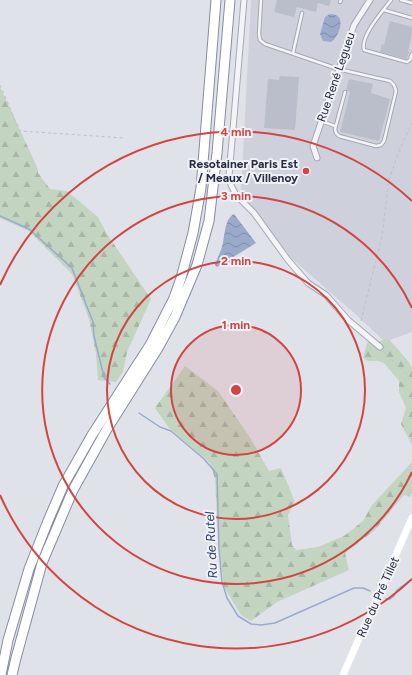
<svg xmlns="http://www.w3.org/2000/svg" width="412" height="675" font-family="Figtree,sans-serif">
<style>
.built{fill:#ced1dc}
.forest{fill:url(#forest-firs)}
.water{fill:url(#water-waves)}
.lines{fill:none;stroke-linecap:round;stroke-linejoin:round}
.stream{stroke:#9aaacb;stroke-width:1.5}
.building{fill:#babdca}
.lane-casing{stroke:#a5a8b4;stroke-width:4.5}
.street-casing{stroke:#a5a8b4;stroke-width:7}
.highway-casing{stroke:#878da1;stroke-width:11}
.path{stroke:#bec0c9;stroke-width:1;stroke-dasharray:3 3;stroke-linecap:butt}
.lane{stroke:#f3f4f8;stroke-width:2.5}
.street{stroke:#f3f4f8;stroke-width:5}
.secondary{stroke:#fff;stroke-width:7}
.highway{stroke:#fff;stroke-width:9}
.ring{fill:none;stroke:#d24542;stroke-width:2}
.poi-dot{fill:#d24542;stroke:#f0f2f7;stroke-width:1.5}
.labels{text-anchor:middle;dominant-baseline:central;stroke-width:4;stroke-linejoin:round;paint-order:stroke}
.street-label{font-size:12px;fill:#282d42;stroke:#f0f2f7}
.poi-label{font-size:12px;font-weight:bold;fill:#282d42;stroke:#f0f2f7;text-anchor:end}
.water-label{font-size:13px;font-style:italic;fill:#314477;stroke:#f0f2f7}
.centre{fill:#d24542;stroke:#f0f2f7;stroke-width:2}
.ring-label{font-size:12px;text-anchor:middle;font-weight:bold;fill:#d24542;stroke:#f0f2f7;stroke-width:4;stroke-linejoin:round;paint-order:stroke}
</style>
<defs>
<pattern id="forest-firs" width="22" height="20" patternUnits="userSpaceOnUse"><rect width="22" height="20" fill="#c3d4c1"/><path d="M5 1l3.5 6h-7zM16 11l3.5 6h-7z" fill="#a8b6a7"/></pattern>
<pattern id="water-waves" width="16" height="10" patternUnits="userSpaceOnUse"><rect width="16" height="10" fill="#9aaacb"/><path d="M0 5q4-4 8 0t8 0" fill="none" stroke="#7e8ba6"/></pattern>
</defs>
<rect width="100%" height="100%" fill="#e0e2ea"/>
<path class="built" d="M251,0h161v332l-27,10 -33,-31 -60,-52 -51,-66z"/>
<path class="forest" d="M0,87l38,82v4l12,16 17,2 31,26 9,17 44,65 -24,53 -4,20 -7,10 -18,-2 -2,-26 -7,-35 -17,-45 -43,-43 -29,-13z
M388,338l20,23 4,7v77l-11,-21 5,-16 -7,-16v-11l-15,-18 -6,-2h-10l-5,-3 4,-15 3,-3 3,4z
M185,366l33,25 31,45 20,35 12,-3 14,34 -7,13 4,30 4,5 22,-3 26,-11 19,-15 9,-16 40,-43v30l-3,5 -5,-2 -29,35 -30,23 4,17 -72,32 -26,19 -10,-6 -17,-28 -6,-50 -3,-58 -5,-16 -41,-35 -14,-20z"/>
<path class="water" d="M330,14c19,0 8,24 1,28l-8,-1 -3,-7 5,-17z
M234,214l22,29 -39,24 -2,-2c2,-6 5,-12 7,-18 3,-10 2,-28 12,-33z"/>
<g class="lines">
<path class="stream" d="M0,216l29,13 43,39 21,54 1,14 10,41 6,7
M139,413l21,14 11,4 33,28 13,15 2,75 3,33 5,16 11,18 13,8 10,1 14,-2 79,-35h9l7,3
M386,599h4l4,-3 3,-6 15,-11"/>
</g>
<path class="building" d="M277,0h54l-2,6 -11,-3 -2,9 -19,-5 -3,10 -20,-5z
M390,21l22,6v6l-4,18h1l-2,8 -27,-7 2,-8 2,1z
M280,76l19,1 -4,53 -31,-2 4,-49 11,1z
M349,79l24,5 -2,9 19,6 -11,42 -39,-9 10,-40 -4,-2z"/>
<g class="lines">
<g class="lane-casing">
<path id="lane" d="M261,0l-2,34 1,6 5,4 73,25 52,12 4,4 2,6 -12,50 -3,4 -5,1 -37,-10 -3,-3 -1,-4 10,-37
M391,0c-8,11 -31,36 -27,50l43,12 3,-2 2,-6
M401,0l11,3
M340,2l1,-2
M384,10l28,8
M293,53l9,-40
M321,121l14,5"/>
</g>
<g class="street-casing">
<path id="street" d="M244,0l-15,176 2,9 5,10 18,18 34,47 20,23 18,12 22,25 32,27
M317,158l-4,-12 41,-121 16,-25"/>
</g>
<g class="highway-casing">
<path id="highway" d="M1,675l7,-35 21,-71 19,-48 15,-35 29,-51 58,-90 24,-47 7,-20 12,-45 8,-45 15,-188
M12,675l4,-17 26,-95 31,-73 34,-61 51,-81 17,-31 22,-52 12,-44 8,-68 13,-153"/>
</g>
<path class="path" d="M0,85l20,46 104,7
M361,321l21,-85 7,-56 10,-29 13,-28
M383,351l29,28"/>
<use href="#lane" class="lane"/>
<use href="#street" class="street"/>
<path class="secondary" d="M343,675l69,-157"/>
<use href="#highway" class="highway"/>
</g>
<circle cx="236" cy="390" r="65" fill="#d24542" fill-opacity=".12"/>
<g class="ring">
<circle cx="236" cy="390" r="65"/>
<circle cx="236" cy="390" r="129"/>
<path d="M412 472A194 194 0 1 1 412 308"/>
<path d="M412 579A258 258 0 0 1 0 495M0 285A258 258 0 0 1 412 201"/>
</g>
<circle class="poi-dot" cx="306" cy="171" r="4"/>
<g class="labels">
<g class="street-label">
<text transform="translate(336 77) rotate(-71)">Rue René Legueu</text>
<text transform="translate(378 597) rotate(-66)">Rue du Pré Tillet</text>
</g>
<g class="poi-label">
<text x="298" y="164">Resotainer Paris Est<tspan x="298" dy="14">/ Meaux / Villenoy</tspan></text>
</g>
<g class="water-label">
<text transform="translate(211 545) rotate(-93)">Ru de Rutel</text>
</g>
</g>
<circle cx="236" cy="390" r="6" class="centre"/>
<g class="ring-label">
<text x="236" y="136">4 min</text>
<text x="236" y="200">3 min</text>
<text x="236" y="265">2 min</text>
<text x="236" y="329">1 min</text>
</g>
</svg>
